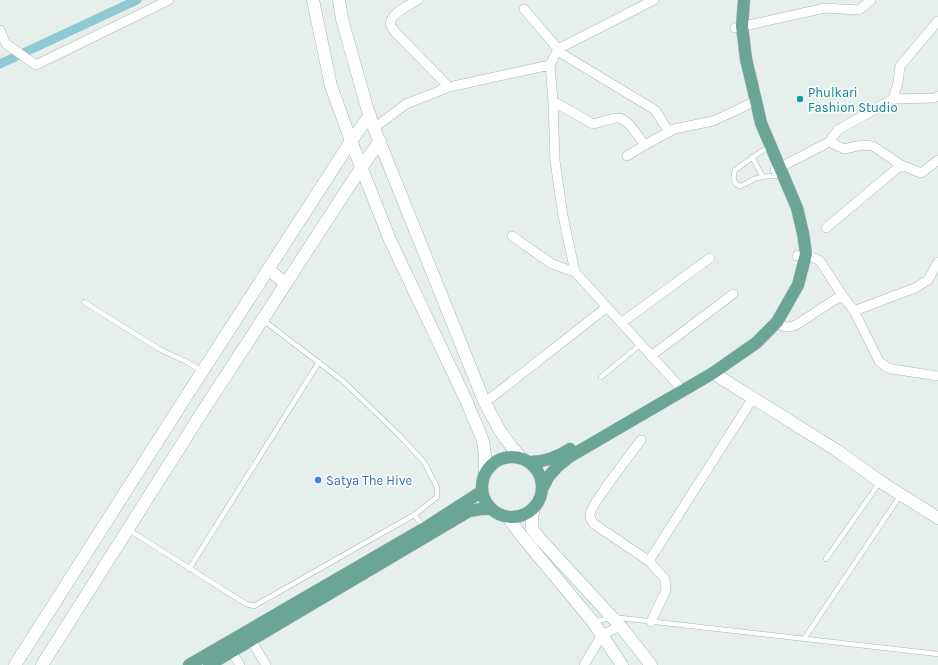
<svg xmlns="http://www.w3.org/2000/svg" width="938" height="665" font-family="Karla,sans-serif">
<style>
.lines{fill:none;stroke-linecap:round;stroke-linejoin:round}
.canal{stroke:#8ec9d4;stroke-width:9}
.service-casing{stroke:#a8b8b2;stroke-width:5.5}
.minor-casing{stroke:#a8b8b2;stroke-width:10}
.tertiary-casing{stroke:#a8b8b2;stroke-width:13}
.secondary-casing{stroke:#a4bbb3;stroke-width:13}
.primary-casing{stroke:#c2cac8;stroke-width:13}
.service{stroke:#fff;stroke-width:4.5}
.minor{stroke:#fff;stroke-width:9}
.tertiary{stroke:#fff;stroke-width:12}
.secondary{stroke:#fff;stroke-width:12}
.primary{stroke:#6aa596;stroke-width:12}
.culture-dot{fill:#0f9aa8;stroke:#f7fbf9;stroke-width:1.5}
.shop-dot{fill:#3f7fe0;stroke:#f7fbf9;stroke-width:1.5}
.labels{text-anchor:middle;dominant-baseline:central;stroke-width:3.5;stroke-linejoin:round;paint-order:stroke}
.culture-label{font-size:13px;fill:#0d838f;stroke:#f7fbf9;text-anchor:start}
.shop-label{font-size:13px;fill:#366cbe;stroke:#f7fbf9;text-anchor:start}
</style>
<rect width="100%" height="100%" fill="#e6efeb"/>
<g class="lines">
<path class="canal" d="M0,64l137,-64"/>
<g class="service-casing">
<path id="service" d="M766,149l-7,4 -24,17c-2,7 -3,12 4,16 6,-1 10,-4 15,-7 7,-3 16,-3 23,-3
M752,157l11,20
M84,302l75,47 26,12 17,10
M263,320l80,61 56,54 25,27 13,25v10l-23,18
M601,377l40,-33
M129,530l117,74 8,2 160,-91 11,13
M826,559l54,-77
M189,569l130,-207
M594,622l18,-5 326,37
M804,639l96,-143"/>
</g>
<g class="minor-casing">
<path id="minor" d="M418,0c-8,5 -31,14 -27,26 1,2 3,4 4,6l54,55
M524,9l34,40 96,-49
M735,28l90,-20 34,2 12,-10
M0,30l6,14 30,21 133,-65
M550,65l8,-16 6,6 91,55 14,22
M893,99l5,-16 2,-17 38,-45
M553,101l2,60 8,55 12,56 103,113
M374,128l32,-24 43,-17 101,-22 3,36 40,23c7,-1 20,-7 25,-6 10,0 21,20 27,27
M829,142l15,7 18,-4 11,1 28,19
M627,156l18,-11 29,-16 39,-8 43,-20
M775,170l54,-28 9,-12 55,-31 41,-1 4,-2
M826,228l75,-63 20,8 17,-13
M512,236l40,28 23,8
M797,256l9,-2 14,7 22,34 12,16 25,50 6,5 7,3 46,7
M854,311l61,-23 13,-8 10,-18
M777,322c7,6 10,6 19,3l46,-30
M621,323l89,-65
M651,356l82,-62
M484,401l8,-4 115,-90
M641,440c-8,11 -52,67 -51,75 0,4 2,6 4,9l55,37
M651,622l15,-32 -1,-11 -16,-18 104,-163
M251,640l15,25
M232,652l8,13
M584,665l18,-30 18,-9"/>
</g>
<g class="tertiary-casing">
<path id="tertiary" d="M313,0l18,86 20,55 39,99 76,160 17,41 2,14v17
M339,0l3,19 26,92 6,17 110,273 16,30 11,15 10,12
M268,269l18,15
M713,373l123,77 45,32 57,36
M15,665l167,-262 169,-262 19,-26
M42,665l157,-248 162,-249 19,-27"/>
</g>
<g class="secondary-casing">
<path id="secondary" d="M534,507l-2,11v11l8,10 82,89 29,37
M508,517l12,17 73,88 29,43"/>
</g>
<g class="primary-casing">
<path id="primary" d="M482 487a30 30 0 1 1 60 0a30 30 0 1 1-60 0Z
M530,462c15,0 28,-5 40,-13
M542,489l7,-13 8,-9 12,-10 144,-84 43,-30 21,-21 21,-37 8,-31 -3,-21 -6,-25 -36,-85 -5,-22 -10,-42 -4,-33 2,-26
M189,665l236,-137 56,-36
M209,665l260,-154 12,-2h9"/>
</g>
<use href="#service" class="service"/>
<use href="#minor" class="minor"/>
<use href="#tertiary" class="tertiary"/>
<use href="#secondary" class="secondary"/>
<use href="#primary" class="primary"/>
</g>
<circle class="culture-dot" cx="800" cy="99" r="4"/>
<circle class="shop-dot" cx="318" cy="480" r="4"/>
<g class="labels">
<g class="culture-label">
<text x="808" y="92">Phulkari<tspan x="808" dy="15">Fashion Studio</tspan></text>
</g>
<g class="shop-label">
<text x="326" y="480">Satya The Hive</text>
</g>
</g>
</svg>
